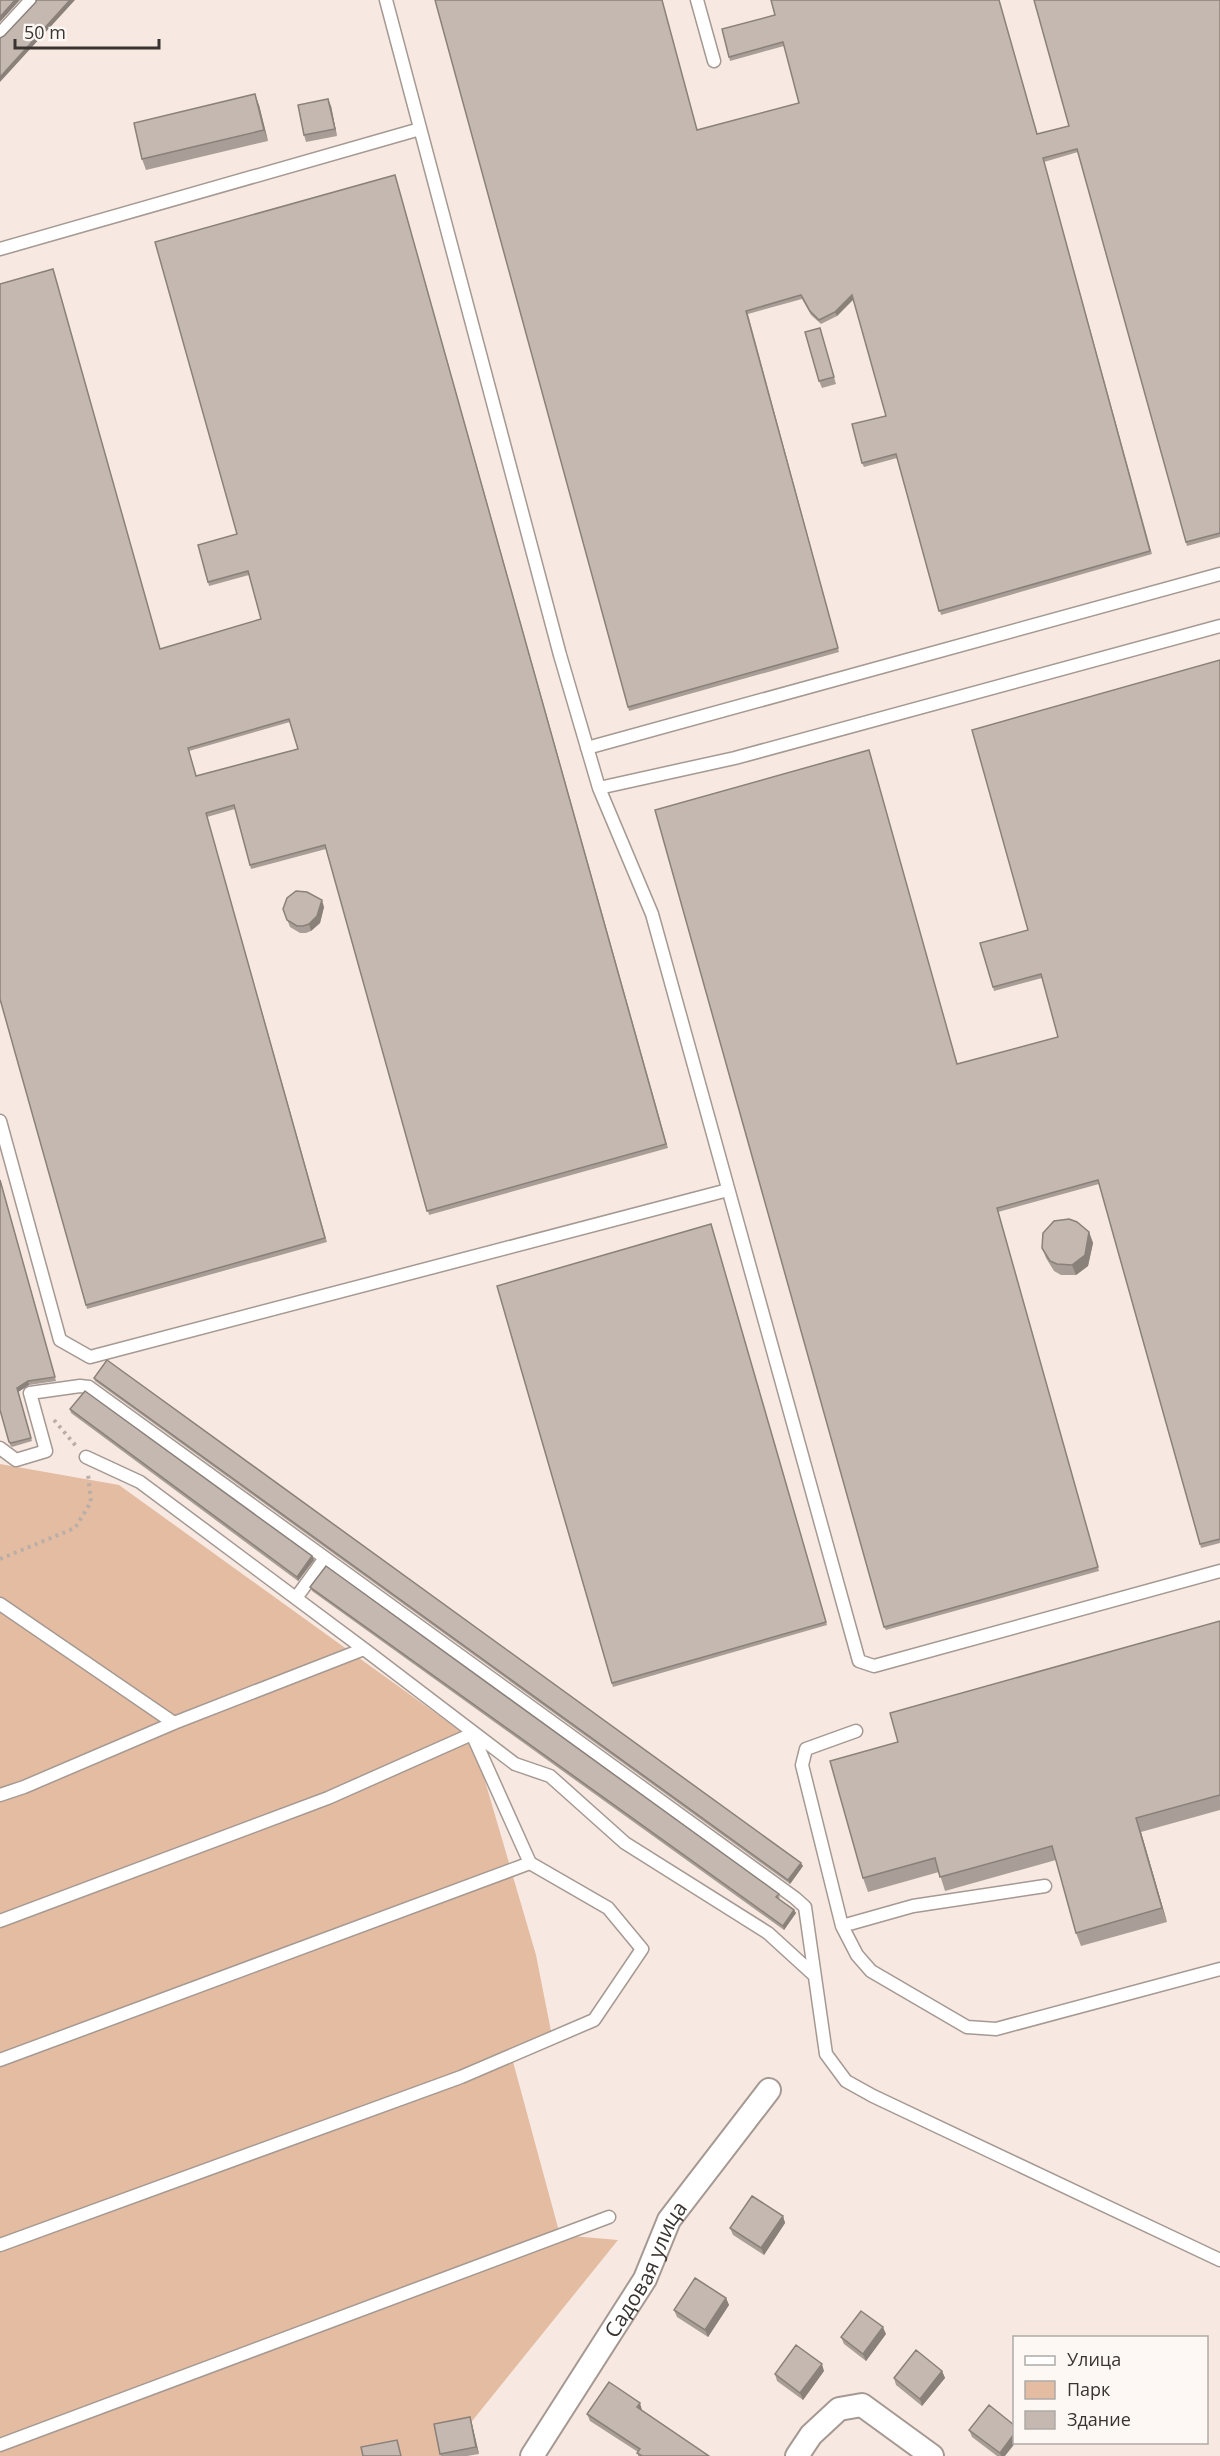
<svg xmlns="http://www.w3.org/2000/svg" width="1220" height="2456" font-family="'Open Sans',sans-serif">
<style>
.green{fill:#e4bca2}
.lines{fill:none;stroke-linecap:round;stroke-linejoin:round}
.service-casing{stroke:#a59992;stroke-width:15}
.minor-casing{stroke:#a59992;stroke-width:26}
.path{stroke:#baafa8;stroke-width:4;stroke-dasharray:3 4.5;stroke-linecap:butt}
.service{stroke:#fff;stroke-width:12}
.minor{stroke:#fff;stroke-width:22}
.wall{fill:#a99e97;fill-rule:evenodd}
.shaded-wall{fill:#8a817b}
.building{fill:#c5b8b0;stroke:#8a817b;stroke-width:1.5;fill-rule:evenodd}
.labels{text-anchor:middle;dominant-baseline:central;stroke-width:6;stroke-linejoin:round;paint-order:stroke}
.street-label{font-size:21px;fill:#393431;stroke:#fef8f5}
</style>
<rect width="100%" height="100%" fill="#f7e9e1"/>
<path class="green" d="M0,1464l119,21 354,255 63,215 16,81 -40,22 48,177 58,5 -174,216h-444z"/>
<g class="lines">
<g class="service-casing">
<path id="service" d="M386,0l174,655 39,133 53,126 207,747 15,5 346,-95
M697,0l17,61
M0,34l31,-34
M0,249l420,-120
M587,748l633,-174
M599,788l136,-30 485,-132
M0,1121l60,219 30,17 638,-167
M0,1448l16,12 30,-9 -16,-58 50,-7 9,1 706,511 10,9 21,147 20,27 27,15 347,164
M86,1457l54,25 224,167
M296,1598l29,-40
M0,1604l174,119
M856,1731l-50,18 -4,16 40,161 15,29 14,16 96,56 29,2 224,-60
M0,1795l24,-8 150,-64 190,-74 151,115 35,12 75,67 143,90 45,41
M0,1921l328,-123 144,-64 58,129
M842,1926l71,-20 132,-20
M0,2060l530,-197 78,45 34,41 -48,71 -133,57 -461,168
M0,2445l609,-228"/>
</g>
<g class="minor-casing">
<g id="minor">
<path id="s1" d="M532,2456l113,-177 24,-59 100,-130"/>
<path d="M797,2456l14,-21 28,-26 23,-4 70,51"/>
</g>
</g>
<path class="path" d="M54,1420l22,26
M0,1559l75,-31 16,-26 -3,-28"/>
<use href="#service" class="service"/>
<use href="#minor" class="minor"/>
</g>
<path class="wall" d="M1220,0v537l-33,9 -109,-394 -34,10 108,392 -211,61 -44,-157 -33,9 -2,-4 24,-47 -33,-117 -16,17 -16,8 -10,-9 -9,-16 -54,15 91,338 -210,59 -1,-4 70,-577 101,-27 -15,-57 -54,15 -1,-4 46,-42 262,119 32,-8z
M259,105l9,36 -122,29 -4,-11z
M331,106l6,30 -31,6 -2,-7z
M396,178l272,970 -239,67 -103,-366 -75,20 -16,-60 -28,8 120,425 -240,67 -1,-4 74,-656 101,-30 -12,-44 -40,11 -11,-41 39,-11zM290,722l8,27 -102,27 -7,-25z
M820,328l16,56 -14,4 -3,-7z
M1220,660v883l-19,5 -1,-4 -101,-360 -101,28 101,359 -213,59 -2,-3 73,-563 101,-27 -16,-59 -48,13 -1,-4 35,-57z
M324,907l-4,16 -9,8 -5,2h-6l-10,-6 -7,-18z
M0,1179l56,202 -27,4 -11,7 14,49 -20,6 -2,-2 -10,-35z
M711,1224l116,401 -214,62 -116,-401z
M1089,1232l4,11 -5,23 -12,9h-15l-7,-4 -8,-13 -4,-10z
M94,1378l709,488 -13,18 -695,-503z
M70,1409l242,147 2,4 -16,21 -227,-168z
M310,1587l470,310 -1,2 15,11 2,3 -12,17 -472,-339z
M1220,1621v189l-79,22 26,90 -86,24 -5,-13 -20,-73 -111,31 -6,-19 -71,20 -5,-14 35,-136z
M783,2216l2,7 -21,32 -31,-20 -3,-7z
M726,2298l3,7 -21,32 -31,-20 -3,-7z
M886,2334l-20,27 -22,-17 -3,-7z
M824,2371l-21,29 -26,-19 -2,-7z
M942,2371l3,7 -23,28 -26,-21 -2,-7z
M642,2410l67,46h-71v-4l-48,-31 -3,-7z
M472,2424l7,30 -12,2h-26l-1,-2z
M969,2430l36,26h-8l-25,-19z"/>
<path class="shaded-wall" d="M15,0h5l-20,22v-5z
M70,0h5l-75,82v-5z
M255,94l4,11 9,36 -4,-11z
M328,99l3,7 6,30 -2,-7z
M852,295l2,4 -17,17 -2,-4z
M322,900l2,7 -4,16 -9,8 -2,-7z
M1089,1232l4,11 -5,23 -12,9 -4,-10z
M28,1381l1,4 -11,7 14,49 -15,-53z
M312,1556l2,4 -16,21 -1,-4z
M1136,1818l5,14 26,90 -5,-14z
M801,1863l2,3 -13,18 -2,-4z
M794,1910l2,3 -12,17 -1,-4z
M783,2216l2,7 -21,32 -3,-7z
M726,2298l3,7 -21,32 -3,-7z
M883,2327l3,7 -20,27 -3,-7z
M822,2364l2,7 -21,29 -3,-7z
M942,2371l3,7 -23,28 -2,-7z
M640,2403l2,7 -2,4 -3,-7z
M470,2417l2,7 7,30 -3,-7z
M1014,2434v8h2l-11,14h-4l-1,-3z"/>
<path class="building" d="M0,0h15l-15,17z
M36,0h34l-70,77v-39l4,-2 32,-34z
M435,0h227l35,130 102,-27 -16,-61 -54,15 -7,-28 53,-14 -4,-15h228l38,134 32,-8 -35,-126h186v533l-34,9 -109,-393 -34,9 107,393 -211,60 -43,-157 -34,9 -10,-39 34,-8 -34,-121 -17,17 -16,8 -9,-9 -9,-16 -55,16 92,337 -210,59z
M255,94l9,36 -122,29 -8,-36z
M328,99l7,30 -31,6 -6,-30z
M395,175l271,969 -239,67 -102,-366 -75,20 -16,-60 -28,8 119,425 -239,67 -86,-306v-715l53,-15 107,380 101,-30 -13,-48 -40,11 -10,-37 39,-11 -82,-292zM289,719l9,30 -102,27 -8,-28z
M820,328l14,49 -15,4 -14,-49z
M1220,660v879l-20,5 -102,-364 -101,28 101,359 -214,60 -229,-817 214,-60 88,314 101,-27 -17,-63 -48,13 -13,-44 48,-13 -56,-200z
M296,891l11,1 15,8 -5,16 -8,8 -6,2h-6l-10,-6 -4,-11 4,-11z
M0,1180l55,197 -27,4 -11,7 14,50 -20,5 -2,-1 -9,-32z
M1069,1219l8,3 12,10 -4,23 -13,10 -15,-1 -7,-3 -8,-13 1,-15 11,-12z
M711,1224l115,398 -214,61 -115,-397z
M107,1360l694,503 -13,17 -694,-502z
M85,1391l227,165 -15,21 -227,-168z
M326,1566l453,328 -3,3 18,13 -11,16 -473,-339z
M1220,1621v174l-84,23 26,90 -86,25 -24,-87 -112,31 -5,-19 -72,20 -33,-117 68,-19 -8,-29z
M752,2196l31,20 -22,32 -31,-20z
M695,2278l31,20 -21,32 -31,-20z
M861,2311l22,16 -20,27 -22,-17z
M796,2345l26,19 -22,29 -25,-19z
M916,2350l26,21 -22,28 -26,-21z
M609,2382l31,21 -3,4 72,49h-67l-5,-3 3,-4 -53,-35z
M989,2405l25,20v9l-14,19 -31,-23z
M470,2417l6,30 -36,7 -6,-30z
M397,2440l4,16h-38l-2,-9z"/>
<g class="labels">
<g class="street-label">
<text stroke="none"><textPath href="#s1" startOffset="219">Садовая улица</textPath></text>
</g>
</g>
<rect x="1013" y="2336" width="195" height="108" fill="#fef8f5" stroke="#afaaa7" stroke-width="1.5"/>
<rect x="1025" y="2356" width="30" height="9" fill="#ffffff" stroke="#afaaa7" stroke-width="1.5"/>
<text x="1067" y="2366" font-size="18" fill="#393431">Улица</text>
<rect x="1025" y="2381" width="30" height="18" fill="#e4bca2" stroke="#afaaa7" stroke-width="1.5"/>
<text x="1067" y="2396" font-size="18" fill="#393431">Парк</text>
<rect x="1025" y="2411" width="30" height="18" fill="#c5b8b0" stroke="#afaaa7" stroke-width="1.5"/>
<text x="1067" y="2426" font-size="18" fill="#393431">Здание</text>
<path d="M15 39v9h144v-9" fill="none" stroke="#393431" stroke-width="3"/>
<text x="24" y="39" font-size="18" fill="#393431" stroke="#fef8f5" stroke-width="4.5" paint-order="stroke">50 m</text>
</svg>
